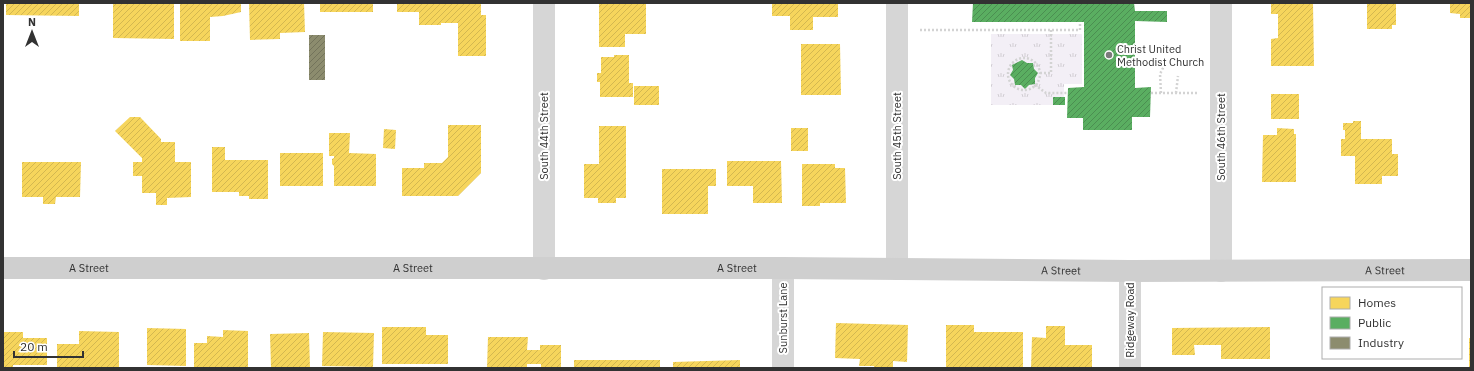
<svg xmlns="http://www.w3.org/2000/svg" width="1474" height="371" font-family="'IBM Plex Sans',sans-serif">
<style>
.grass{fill:url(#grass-tufts)}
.homes{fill:url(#homes-hatch)}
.public{fill:url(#public-hatch)}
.industry{fill:url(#industry-hatch)}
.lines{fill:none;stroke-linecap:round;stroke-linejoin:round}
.path{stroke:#d3d3d3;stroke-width:2.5;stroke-dasharray:2 2;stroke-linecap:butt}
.minor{stroke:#d6d6d6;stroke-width:22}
.secondary{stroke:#cfcfcf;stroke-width:22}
.poi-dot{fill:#7a7a7a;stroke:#fff;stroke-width:1.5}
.labels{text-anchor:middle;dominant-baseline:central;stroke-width:4;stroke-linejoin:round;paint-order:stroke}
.poi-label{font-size:11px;fill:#323232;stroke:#fff;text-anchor:start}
.street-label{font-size:11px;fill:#323232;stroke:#fff}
</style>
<defs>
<pattern id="grass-tufts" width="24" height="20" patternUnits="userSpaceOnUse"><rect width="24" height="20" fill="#f3eff6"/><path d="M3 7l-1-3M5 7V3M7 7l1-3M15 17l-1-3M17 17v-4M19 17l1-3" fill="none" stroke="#d1cdd3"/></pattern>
<pattern id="homes-hatch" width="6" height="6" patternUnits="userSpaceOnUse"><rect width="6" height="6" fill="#f6d55c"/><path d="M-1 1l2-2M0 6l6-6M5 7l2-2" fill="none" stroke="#d3b750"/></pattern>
<pattern id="public-hatch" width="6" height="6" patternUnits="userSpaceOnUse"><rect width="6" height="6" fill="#5aae61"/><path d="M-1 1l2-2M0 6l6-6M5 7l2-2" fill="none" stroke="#4b8e51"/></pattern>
<pattern id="industry-hatch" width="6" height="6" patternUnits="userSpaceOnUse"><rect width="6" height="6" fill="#8c8c6e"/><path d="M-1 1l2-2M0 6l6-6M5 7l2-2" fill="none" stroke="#73735b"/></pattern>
</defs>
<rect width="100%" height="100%" fill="#fff"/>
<path class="grass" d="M991,34h91v50h-18v21h-73z"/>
<path class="homes" d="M6,3h73v13l-73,-1z
M113,3h61v36l-61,-1z
M180,3h61v9l-18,4 -13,1v24h-30z
M249,3h55l1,29 -25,1v6l-30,1z
M320,3h53v9h-53z
M397,3h84v12h5v41h-28v-33h-17v2h-22v-13h-22z
M599,3h47v31h-21v13h-26z
M772,3h66v14h-25v13h-23v-14h-18z
M1271,3h42l1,63h-43v-27l7,-1v-24h-7z
M1367,3h29v22h-4v4h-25z
M1450,3h21v15h-11v-4l-10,-1z
M801,44h39l1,51h-40z
M614,55h15v28h4v14h-33v-15h-3v-9h4v-16h13z
M634,86h25v19h-25z
M1271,94h28v25h-28z
M130,117h10l21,22v3h14v20h16v35l-24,1v7h-11v-12h-14v-17h-9v-14h9v-4l-27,-27z
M1353,121h8v18h31v15h6v22h-16v8h-27v-28h-14v-17h4v-9h-2v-7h10z
M448,125h33v48l-23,23h-56v-28h22v-5h18l6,-6z
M599,126h27v72h-10v5h-18v-5h-14v-34h15z
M791,128h17v23h-17z
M1277,128l17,1v5h2v48h-34l1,-47h14z
M384,129l12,1 -1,19 -12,-1z
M329,133h21l-1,20 27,1v32h-42v-20l-2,-2v-5l2,-1v-2h-5z
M212,147h13v13h43v39h-19v-3h-10v-4h-27z
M280,153h43v33h-43z
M727,161h54l1,42h-29v-17h-26z
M22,162h59l-1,35h-24l-1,7h-12v-7h-21z
M802,164h33v4h10l1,35h-26v3h-18z
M662,169h54v17h-8v28h-46z
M836,323l72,2 -1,37 -14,-1v7h-19v-2h-15l1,-7 -25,-1z
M946,325h28v7h49v35l-77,1z
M1046,326h19v19h27v23h-61l1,-31 14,1z
M382,327h44v8h22v29h-66z
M1270,327v32h-49v-14h-27l1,10h-23v-27z
M147,328l39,1v37l-39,-1z
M223,330l25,1v36h-54v-24h13v-7l16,1z
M79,331l40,1v35h-62v-23h22z
M3,332h20v6h24v27h-34v3h-10z
M323,332l51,1 -1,34 -51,-1z
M309,333l1,35 -39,-1 -1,-33z
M488,337h40l-1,13h13v-5h21v23h-20v-4h-14v4h-40z
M1469,338h2v30h-2z
M574,360h86v8h-86z
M740,360v8h-67v-6z"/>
<path class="public" d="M973,3h161l1,8h32v11l-32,-1v67l16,-1 -1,30h-18v13h-49v-12h-16l1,-30 16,-1v-65h-112z
M1022,60l5,3h6l1,6 4,4 -3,5v6l-6,1 -4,4 -4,-4h-6l-1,-6 -4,-4 3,-5 -1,-5z
M1053,97h12v8h-12z"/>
<path class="industry" d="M309,35h16v45h-16z"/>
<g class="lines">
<path class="path" d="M920,30h160v-8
M1008 74a16 16 0 1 1 32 0a16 16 0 1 1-32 0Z
M1040,73h11v-43
M1035,85l11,8h22
M1151,93h48
M1161,93l-1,-19 4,-8
M1176,93l2,-17"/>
<path class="minor" d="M544,3v266
M783,268v100
M897,269v-266
M1130,271v97
M1221,271v-268"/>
<path class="secondary" id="s1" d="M3,268h780l347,3 341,-1"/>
</g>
<circle class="poi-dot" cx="1109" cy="55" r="4"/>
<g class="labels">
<g class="poi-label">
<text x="1117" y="49">Christ United<tspan x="1117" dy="13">Methodist Church</tspan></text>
</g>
<g class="street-label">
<text transform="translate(544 136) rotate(-90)">South 44th Street</text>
<text transform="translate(897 136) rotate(-90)">South 45th Street</text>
<text transform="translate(1221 137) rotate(-90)">South 46th Street</text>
<text stroke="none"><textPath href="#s1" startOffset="86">A Street</textPath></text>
<text stroke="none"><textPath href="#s1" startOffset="410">A Street</textPath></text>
<text stroke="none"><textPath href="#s1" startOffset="734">A Street</textPath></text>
<text stroke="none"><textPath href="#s1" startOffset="1058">A Street</textPath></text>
<text stroke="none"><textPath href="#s1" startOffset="1382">A Street</textPath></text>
<text transform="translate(783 318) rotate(-90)">Sunburst Lane</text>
<text transform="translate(1130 320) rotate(-90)">Ridgeway Road</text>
</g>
</g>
<rect width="1474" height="371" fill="none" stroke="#323232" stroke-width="8"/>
<rect x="1322" y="287" width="140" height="72" fill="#ffffff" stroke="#adadad"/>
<rect x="1330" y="297" width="20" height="12" fill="#f6d55c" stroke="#adadad"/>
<text x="1358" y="307" font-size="12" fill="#323232">Homes</text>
<rect x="1330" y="317" width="20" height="12" fill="#5aae61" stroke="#adadad"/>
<text x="1358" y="327" font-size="12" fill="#323232">Public</text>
<rect x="1330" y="337" width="20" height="12" fill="#8c8c6e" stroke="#adadad"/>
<text x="1358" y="347" font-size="12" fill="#323232">Industry</text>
<g transform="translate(32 32)" stroke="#ffffff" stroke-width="3" paint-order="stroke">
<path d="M0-3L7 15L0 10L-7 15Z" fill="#323232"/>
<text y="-6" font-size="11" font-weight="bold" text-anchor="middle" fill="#323232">N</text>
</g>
<path d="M14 351v6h69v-6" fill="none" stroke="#323232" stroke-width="2"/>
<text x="20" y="351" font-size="12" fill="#323232" stroke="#ffffff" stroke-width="3" paint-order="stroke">20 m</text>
</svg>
